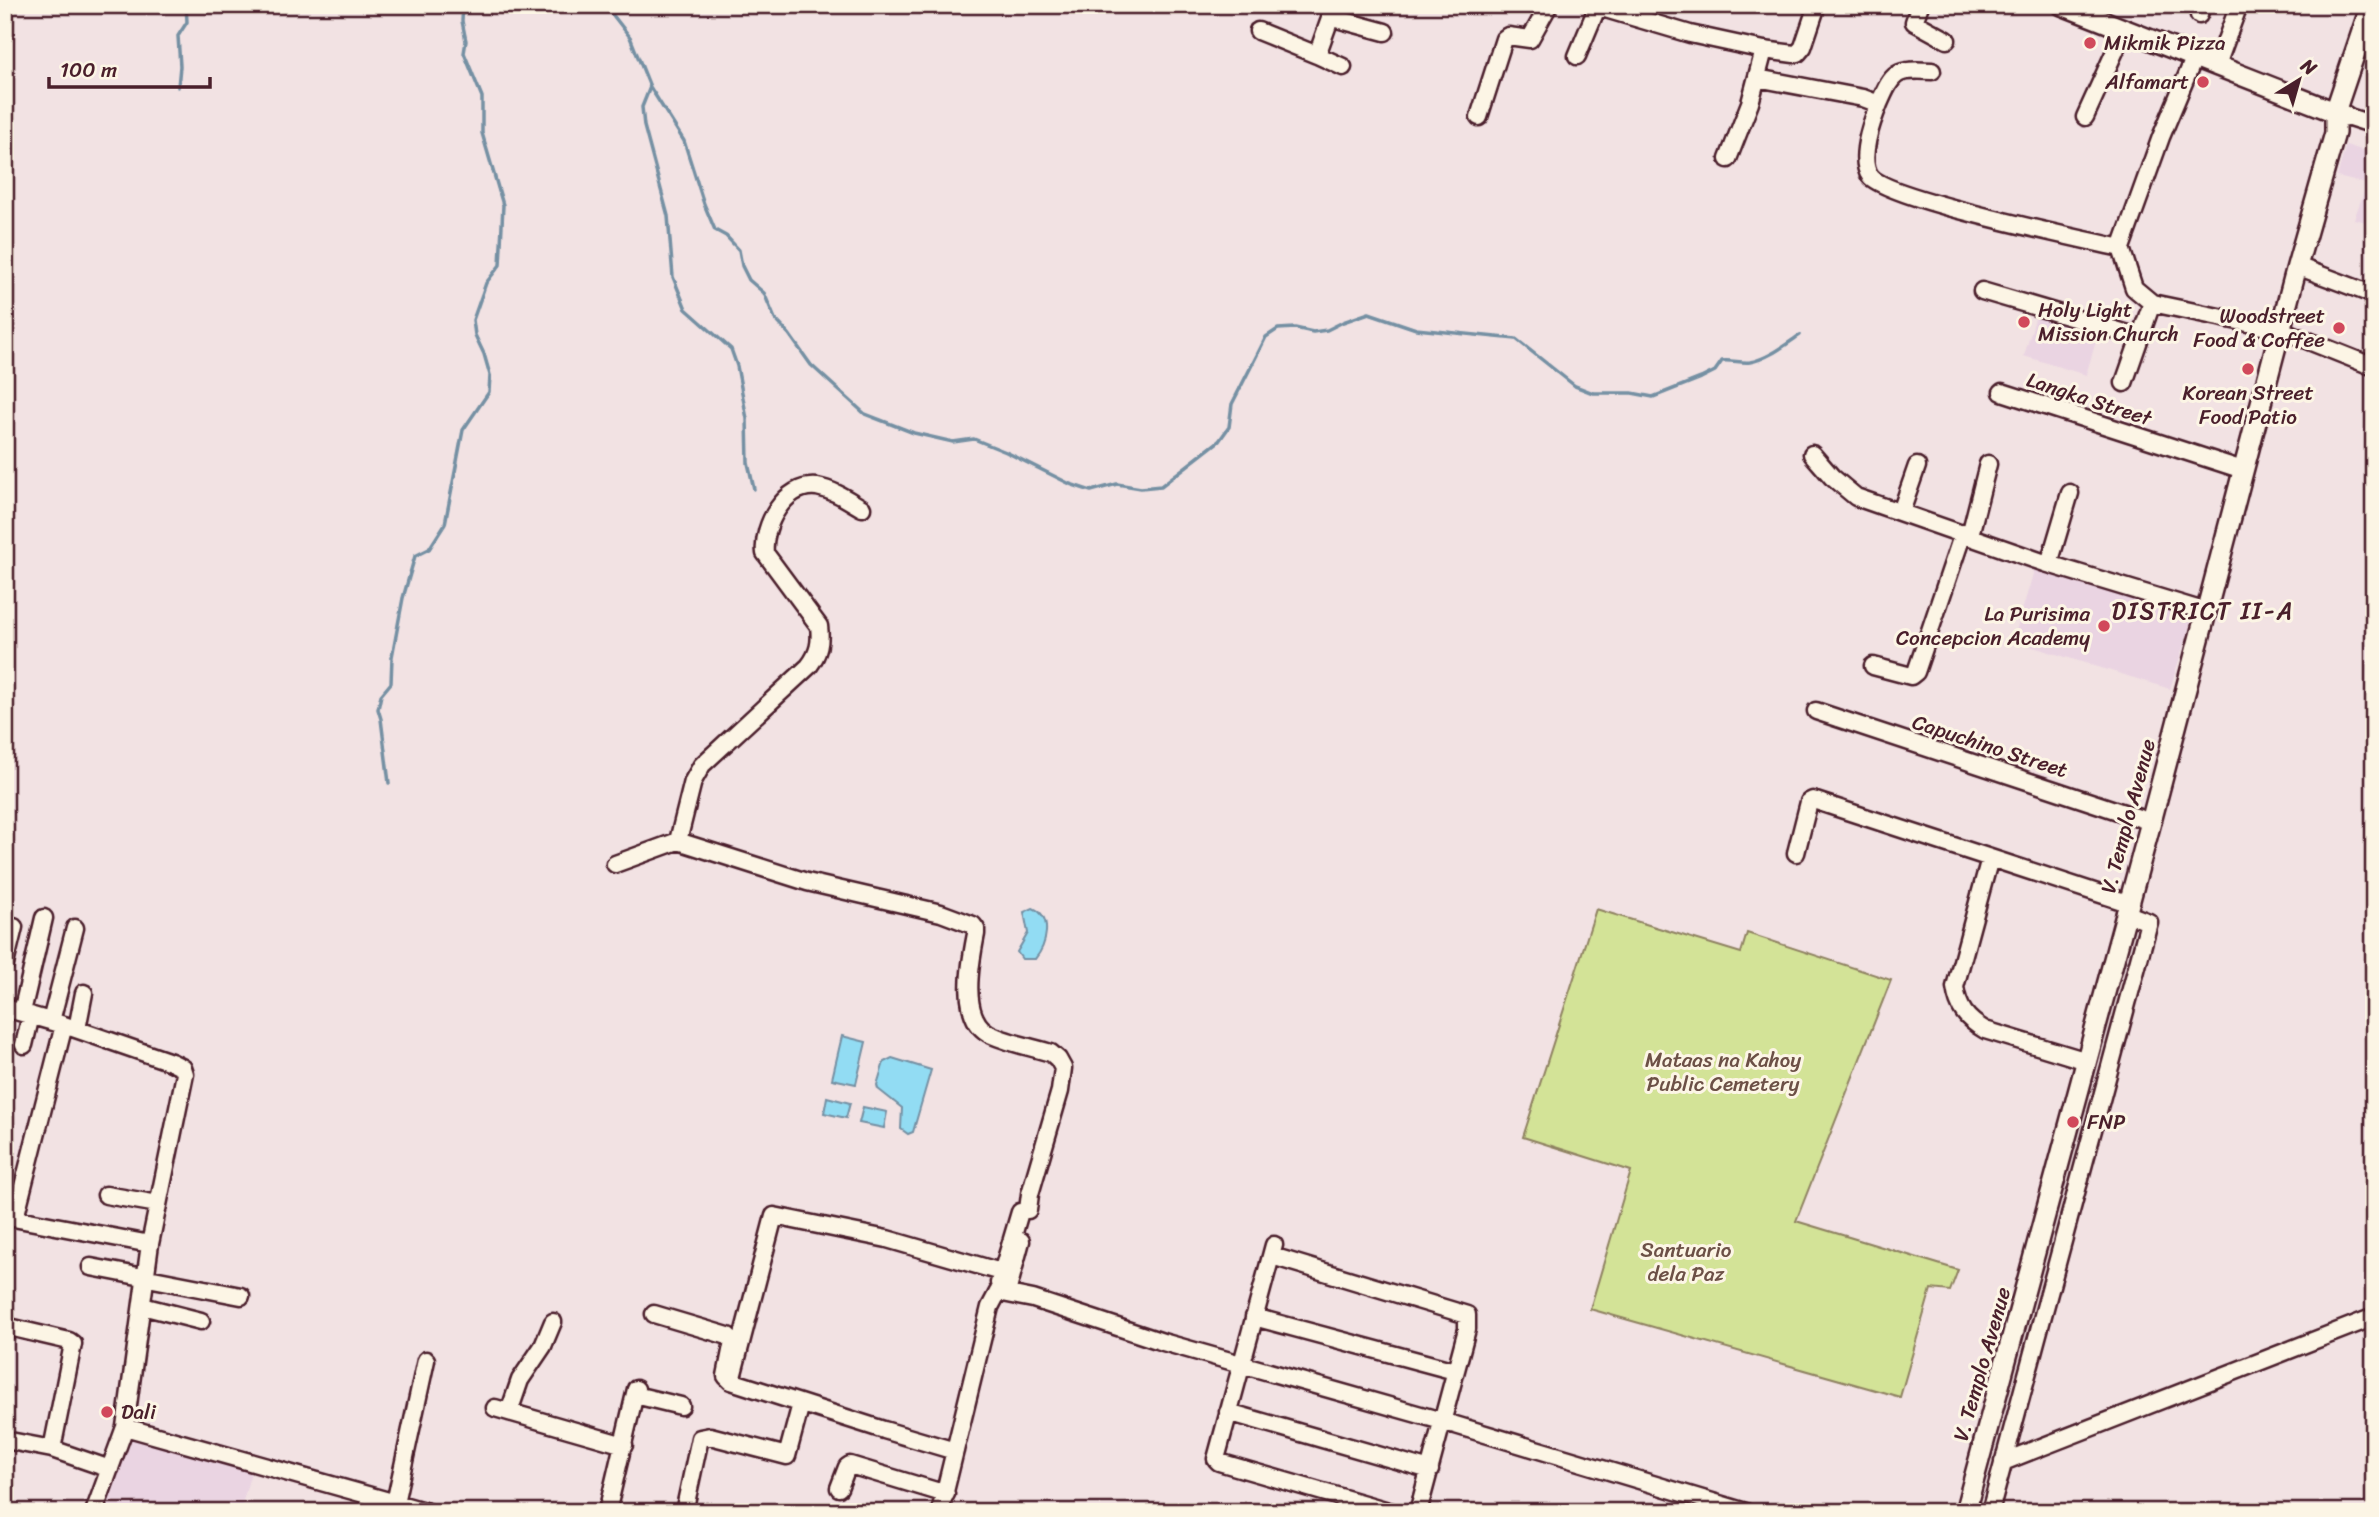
<svg xmlns="http://www.w3.org/2000/svg" width="2379" height="1517" font-family="Sriracha,sans-serif">
<style>
.built{fill:#ead4e2}
.green{fill:#d3e397;stroke:#8e8161;stroke-width:2}
.water{fill:#92dcf3;stroke:#7590a3;stroke-width:2}
.lines{fill:none;stroke-linecap:round;stroke-linejoin:round}
.stream{stroke:#7590a3;stroke-width:3.5}
.minor-casing{stroke:#4a1f2b;stroke-width:21}
.major-casing{stroke:#4a1f2b;stroke-width:24}
.minor{stroke:#fcf5e5;stroke-width:16}
.major{stroke:#fcf5e5;stroke-width:19}
.poi-dot{fill:#d1495b;stroke:#fcf5e5;stroke-width:2.5}
.labels{text-anchor:middle;dominant-baseline:central;stroke-width:6;stroke-linejoin:round;paint-order:stroke}
.poi-label{font-size:21px;fill:#4a1f2b;stroke:#fcf5e5;text-anchor:start}
.street-label{font-size:21px;fill:#4a1f2b;stroke:#fcf5e5}
.park-label{font-size:21px;fill:#6c5046;stroke:#fcf5e5}
.quarter-label{font-size:24px;letter-spacing:2px;fill:#4a1f2b;stroke:#fcf5e5}
</style>
<rect width="100%" height="100%" fill="#f2e2e3"/>
<filter id="ink" filterUnits="userSpaceOnUse"><feTurbulence type="fractalNoise" baseFrequency=".0143" numOctaves="2"/><feDisplacementMap in="SourceGraphic" scale="14" xChannelSelector="R" yChannelSelector="G"/><feConvolveMatrix kernelMatrix="1 2 1 2 8 2 1 2 1" color-interpolation-filters="sRGB"/></filter>
<g filter="url(#ink)">
<path class="built" d="M2346,145l28,9v70l-20,-5 13,-35 -30,-7z
M2037,312l62,19 -13,44 -62,-19z
M2036,564l158,48 -24,77 -157,-48z
M129,1436l123,32 -12,44h-129l-10,-3z"/>
<path class="green" d="M1596,909l145,44 6,-20 144,47 -95,241 162,49 -8,21 -19,-2 -31,108 -310,-88 41,-138 -108,-34z"/>
<path class="water" d="M1033,908c21,9 13,38 2,51h-13l-5,-7 11,-19 -4,-21z
M842,1036l24,6 -10,42 -24,-5z
M892,1058l39,12 -18,62 -5,2 -7,-5 1,-21 -24,-19 -1,-4 7,-23z
M827,1097l23,6 -4,15 -22,-5z
M863,1107l24,5 -3,16 -25,-5z"/>
<g class="lines">
<path class="stream" d="M605,5l25,32 20,50 -8,20 2,19 24,90 5,61 13,32 45,40 6,17 10,53 1,44 6,26
M178,87l2,-21 -2,-30 9,-14 -1,-17
M650,87l34,54 20,63 11,26 11,6 13,14 3,16 7,14 15,13 11,26 14,15 22,31 54,49 49,19 39,9 21,-3 32,13 64,32 21,7 26,-7 24,4 20,-2 58,-45 10,-14 3,-23 25,-49 9,-18 12,-8 17,-1 18,4 14,-2 16,-8 26,-9 47,16 100,10 59,47 18,7h39l21,4 48,-19 14,-7 7,-10c10,-1 19,2 28,1 18,-3 35,-17 50,-27
M389,783l-8,-64 -3,-10 3,-14 10,-12 1,-26 11,-59 12,-42 14,-7 16,-25 18,-94 26,-38 1,-17 -6,-21 -9,-19 -2,-15 13,-37 14,-18 3,-60 -21,-72v-36l-18,-44 2,-12 -4,-20 1,-16"/>
<g class="minor-casing">
<path id="minor" d="M1335,5l-18,50 26,12
M1592,5l98,29 74,16 30,4 4,-1 5,-6 14,-42
M1920,5l-6,17 33,18
M2199,15l3,-10
M1330,17l55,15
M1258,31l59,24
M1577,56l20,-48
M2195,56l-34,81 -40,111 13,40 18,15 129,27 93,37
M2217,65l19,-52
M1757,78l106,20 16,6c-7,17 -21,55 -9,72 18,23 212,63 251,72
M1879,104c14,-33 17,-35 53,-33
M2346,116l28,9
M1479,117l25,-78 4,-3 22,3 19,-34
M2085,117l40,-88
M1728,159l22,-56 14,-53
M2297,266l77,29
M1982,291l157,46
M2124,383l28,-80
M2002,392l241,78
M1812,454l20,23 24,20 189,66 162,49
M1901,512l16,-46
M1970,535l18,-71
M2049,564l21,-71
M1873,666l38,10 5,-4 47,-139
M1816,711l335,111
M678,841l15,-60 9,-16 107,-99c10,-13 12,-24 10,-40l-54,-73c-3,-27 20,-70 52,-66 17,3 31,13 45,21
M1796,853l13,-51 4,-2 315,103
M1990,858l-35,129c3,21 11,32 30,43l102,31
M615,864l63,-23 129,41 134,31 32,12 3,4v5c-5,26 -17,82 12,99 16,9 44,14 63,20l7,6 5,9 -3,23 -30,103 -2,16
M5,964l9,-37
M5,1008l59,17 107,37 12,6 2,6 -35,170 -25,183 -31,85
M22,1012l22,-94
M51,1021l24,-93
M77,1029l7,-36
M24,1045l7,-30
M106,1195l52,9
M8,1217l142,27
M15,1218l49,-193
M1274,1245l-58,214 3,3 173,50
M1272,1256l195,59v14l-49,183
M91,1267l150,29
M999,1283l21,-71
M1007,1293l14,-52
M142,1306l59,15
M654,1314l74,22 5,5 -7,35 5,5 153,49 71,21
M1254,1317l201,54
M5,1326l64,15 4,3 -21,105
M731,1381l43,-165 113,23 114,33
M635,1395l46,11
M495,1408l129,37
M509,1412l11,-32 23,-34 10,-24
M1228,1412l202,58
M125,1427l303,85
M5,1440l47,9 58,20
M2003,1462l371,-145
M839,1488l8,-21 3,-2 96,29
M395,1503l31,-143
M607,1512l29,-123
M684,1512l16,-74 10,-2 77,20 14,-52
M940,1512l50,-205 8,-15 35,7 130,43 279,79 304,91
M1990,1512l159,-590 -24,-9"/>
</g>
<g class="major-casing">
<path id="major" d="M2062,5l283,111
M1965,1512l186,-690 146,-556 38,-133v-21l36,-107"/>
</g>
<use href="#minor" class="minor"/>
<use href="#major" class="major"/>
</g>
</g>
<g class="poi-dot">
<circle cx="2090" cy="43" r="7"/>
<circle cx="2203" cy="82" r="7"/>
<circle cx="2024" cy="322" r="7"/>
<circle cx="2339" cy="328" r="7"/>
<circle cx="2248" cy="369" r="7"/>
<circle cx="2104" cy="626" r="7"/>
<circle cx="2073" cy="1122" r="7"/>
<circle cx="107" cy="1412" r="7"/>
</g>
<g class="labels">
<g class="poi-label">
<text x="2104" y="43">Mikmik Pizza</text>
<text x="2189" y="82" text-anchor="end">Alfamart</text>
<text x="2038" y="310">Holy Light<tspan x="2038" dy="24">Mission Church</tspan></text>
<text x="2325" y="316" text-anchor="end">Woodstreet<tspan x="2325" dy="24">Food &amp; Coffee</tspan></text>
<text x="2248" y="393" text-anchor="middle">Korean Street<tspan x="2248" dy="24">Food Patio</tspan></text>
<text x="2090" y="614" text-anchor="end">La Purisima<tspan x="2090" dy="24">Concepcion Academy</tspan></text>
<text x="2087" y="1122">FNP</text>
<text x="121" y="1412">Dali</text>
</g>
<g class="street-label">
<text transform="translate(2089 399) rotate(18)">Langka Street</text>
<text transform="translate(1990 746) rotate(18)">Capuchino Street</text>
<text transform="translate(2128 816) rotate(-75)">V. Templo Avenue</text>
<text transform="translate(1982 1364) rotate(-74)">V. Templo Avenue</text>
</g>
<g class="park-label">
<text x="1723" y="1060">Mataas na Kahoy<tspan x="1723" dy="24">Public Cemetery</tspan></text>
<text x="1686" y="1250">Santuario<tspan x="1686" dy="24">dela Paz</tspan></text>
</g>
<g class="quarter-label">
<text x="2203" y="611">DISTRICT II-A</text>
</g>
</g>
<rect width="2379" height="1517" fill="none" stroke="#fcf5e5" stroke-width="28"/>
<rect x="14" y="14" width="2351" height="1489" fill="none" stroke="#4a1f2b" stroke-width="2.5" filter="url(#ink)"/>
<g transform="translate(2299 80) rotate(37)" stroke="#fcf5e5" stroke-width="5" paint-order="stroke">
<path d="M0-5L12 26L0 18L-12 26Z" fill="#4a1f2b"/>
<text y="-10" font-size="19" font-weight="bold" text-anchor="middle" fill="#4a1f2b">N</text>
</g>
<path d="M49 77v10h161v-10" fill="none" stroke="#4a1f2b" stroke-width="3.5"/>
<text x="60" y="77" font-size="21" fill="#4a1f2b" stroke="#fcf5e5" stroke-width="5" paint-order="stroke">100 m</text>
</svg>
